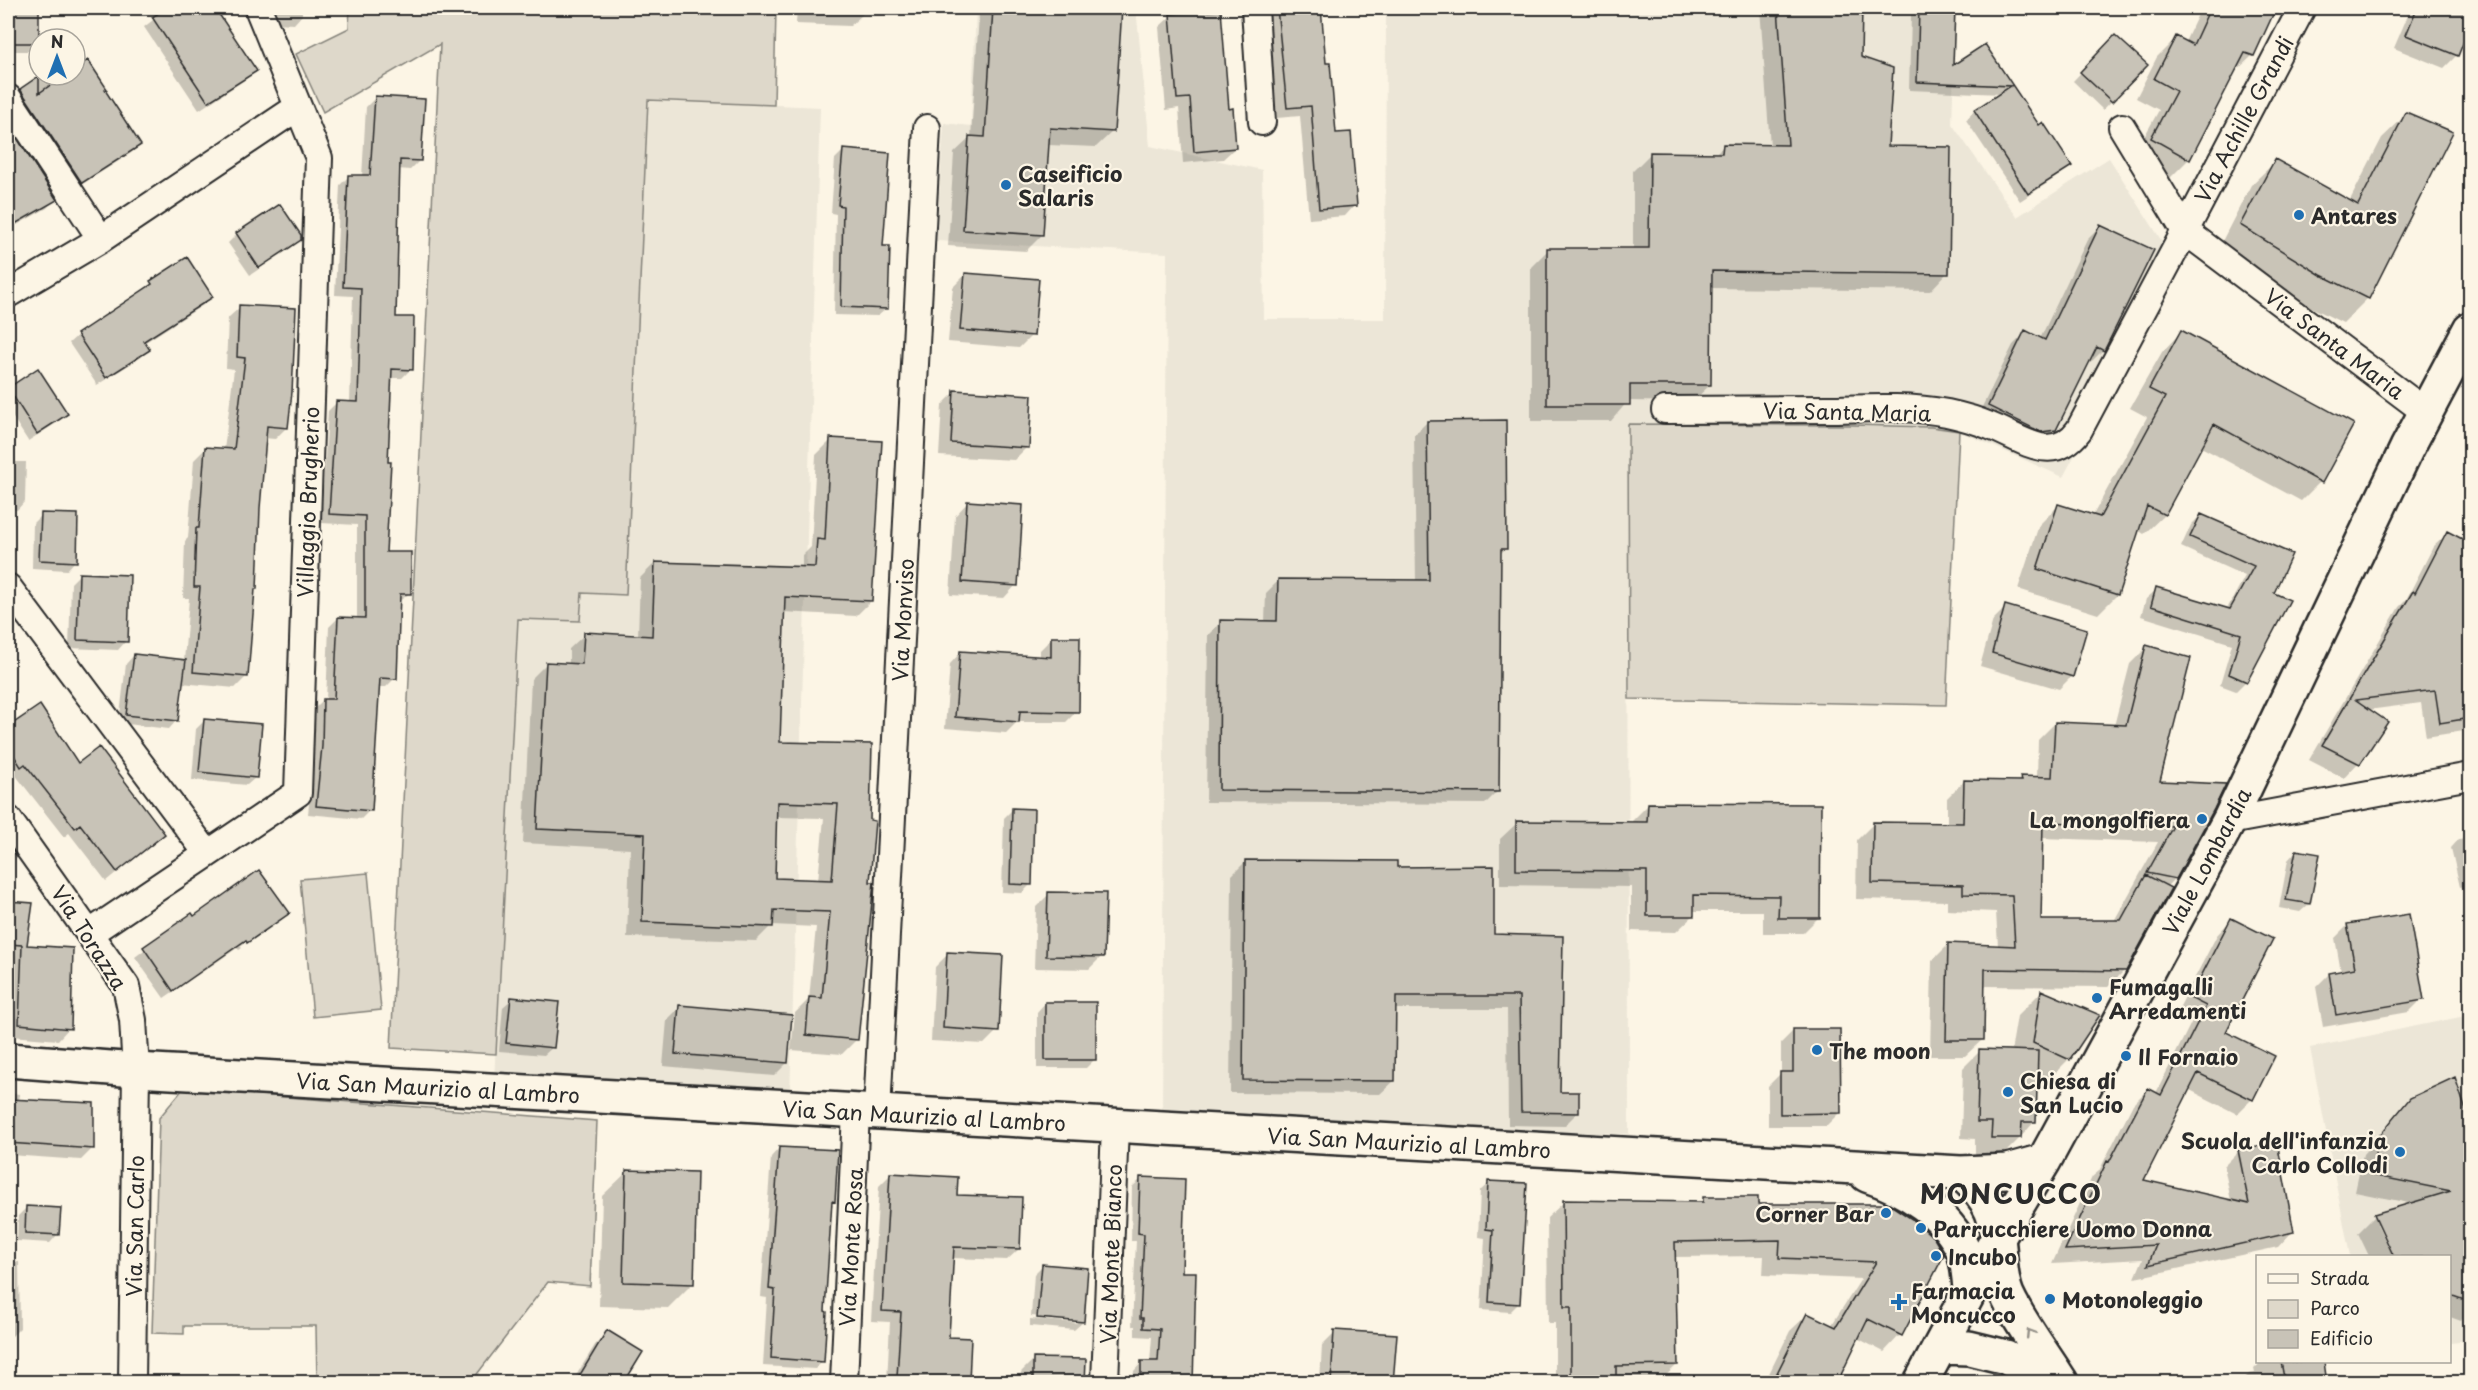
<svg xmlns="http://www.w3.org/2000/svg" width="2478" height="1390" font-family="'Playpen Sans',sans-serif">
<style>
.built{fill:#ece6d7}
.green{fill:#ded8ca;stroke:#84827a;stroke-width:1.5}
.shadow{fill:#0003;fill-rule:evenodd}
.building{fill:#c8c3b7;stroke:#2b2b2b;stroke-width:1.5;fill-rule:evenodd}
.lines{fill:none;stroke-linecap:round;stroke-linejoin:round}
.street-casing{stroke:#2b2b2b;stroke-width:30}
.secondary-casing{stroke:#2b2b2b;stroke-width:38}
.street{stroke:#fcf5e5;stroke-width:26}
.secondary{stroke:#fcf5e5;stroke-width:33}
.oneway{stroke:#949088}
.poi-dot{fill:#1f6fb2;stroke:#fcf5e5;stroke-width:2}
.labels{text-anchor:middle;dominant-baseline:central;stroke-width:4.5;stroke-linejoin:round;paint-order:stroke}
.street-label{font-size:21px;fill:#2b2b2b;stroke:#fcf5e5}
.poi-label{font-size:21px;font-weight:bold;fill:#2b2b2b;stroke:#fcf5e5;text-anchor:start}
.district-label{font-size:27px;font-weight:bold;letter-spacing:1.5px;fill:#2b2b2b;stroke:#fcf5e5}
</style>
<rect width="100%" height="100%" fill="#fcf5e5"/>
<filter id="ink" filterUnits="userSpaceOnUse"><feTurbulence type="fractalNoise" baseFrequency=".0167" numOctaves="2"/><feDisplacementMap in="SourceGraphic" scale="12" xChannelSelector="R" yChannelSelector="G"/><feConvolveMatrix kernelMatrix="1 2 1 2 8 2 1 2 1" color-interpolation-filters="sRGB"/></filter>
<g filter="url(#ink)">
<path class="built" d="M976,8h160l14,138 112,24 2,149h121l1,-311h570l-4,116 65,93 92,-59 68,107 -114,212 -104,-46 -28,-4 -78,-2 -225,-1 1,710 -467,-14 5,-867 -231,-12 8,-118 27,3z
M648,99l172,8 -30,991 -296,-18 24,-461 62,2 2,-28 44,2z
M2470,1015v325l-20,2v-86h-100l-40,-208z"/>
<path class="green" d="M350,8h426l-2,97 -126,-5 -22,495 -44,-2 -2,28 -62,-2 -22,435 -105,-6 49,-1004 -117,68 -27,-58 53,-26z
M1628,424l225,1 78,2 28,4 -13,274 -317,-6z
M368,873l13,137 -68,7 -13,-138z
M183,1089l414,32 -7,165 -42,-4 -77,100h-154l-1,-56h-132v8l-32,-1 7,-215z"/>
<path class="shadow" d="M8,8h29v34l-8,9h-21z
M169,8h46l40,62 -9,9 -47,31 -55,-83z
M275,8h27v7l-8,9 -19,-1z
M797,8h66v6l-13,12 -54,-2z
M986,8h134l-8,124 -16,15 -48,-2 -6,90 -16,16 -78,-5 6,-93 17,-16 8,-122z
M1266,8h54l14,127 21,70 -10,11 -36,3 -9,-103 -23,2z
M1760,8h100v50l26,90 61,125 -17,18 -220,-3v97l-18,17 -64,-1 -17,20h-80v-154l17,-17h85v-79l17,-17h65l8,-8h47z
M1919,8h34l-2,60 34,-22 53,81 32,38 -9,9 -41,27 -54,-81 8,-9 27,-17 -92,-4 2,-75z
M2201,8h73l-22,48 -19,18 -44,85 -19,19 -37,-21 26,-47 -23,-12 21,-41 19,-19 9,4z
M2411,8h59v14l-13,33 -13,13 -50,-20z
M1171,16l57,94 7,38 -12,11 -40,4 -4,-55 -13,2 -7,-83z
M2115,37l31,28 -43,45 -30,-29z
M75,70l28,21 36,54 -8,8 -58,37 -54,-96 25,-19h31z
M375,98l44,63 -9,9 -12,-1 -4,149 17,51 -9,9h-12l-6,176 26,39 -12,9 -3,76 -9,9h-8l-8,123 -9,9 -53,-5 6,-58v-47l9,-9h3l3,-73 9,-9 19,1v-94l-36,-2 7,-112 9,-9 13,1 3,-107 -18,-1 5,-110 9,-9 13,1 4,-70z
M2407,114l-39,184 -25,25 -48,-24 -78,-48 34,-66 25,-24 73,41 33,-64z
M8,127l47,72 -8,9 -39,22z
M843,151l39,96 5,61 -9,8 -44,-1 2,-101 -5,-1 4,-54z
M280,206l20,34 -9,8 -41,27 -22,-32 9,-9z
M2100,227l3,123 -13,13 -2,-1 -36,69 -13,13 -63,-25 37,-74 13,-13 14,7 47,-99z
M186,259l25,38 -8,8 -59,38 4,6 -8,9 -43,27 -28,-42 9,-8z
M966,274l66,61 -13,13 -71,-6 5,-55z
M240,307l47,120 -12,12 -11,-1 -6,70 -2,81 -3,2 -6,85 -12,12 -54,-5 -4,37 -8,9 -50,-6 7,-59 8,-9 50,6 5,-63h-6l2,-57 3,-3 6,-78 11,-11 19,1 10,-81 -8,-1 2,-50z
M2181,332l139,150 -19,19 -100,-54 -37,68 -20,19 -6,-4 -21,65 -19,19 -80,-25 21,-64 19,-19 34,11 55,-100 -17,-9 32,-56z
M38,370l28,43 -8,9 -30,19 -20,-31v-20z
M955,392l72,55 -13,13 -75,-4 3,-51z
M1427,422l79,126 -6,6 -2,237 -13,13 -279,-2 2,-167 13,-13h44l1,-29 12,-12 138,1 -2,-147z
M831,440l40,161 -15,15 -73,-4 -5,132 92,2 -13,293 -15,15 -51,-4 4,-37 14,-14 7,-72 -44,-2 -16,16 -129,-4 3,-88 -107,-6 8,-164 15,-15 23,1v-16l16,-15 53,2 2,-58 15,-15 147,5v-12l9,-9 5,-92zM775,817l49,1 -6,63 -45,-2z
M8,462h18l-1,39 -8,9 -9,-1z
M967,503l49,82 -12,13 -54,-3 5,-79z
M41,515l34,46 -8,9 -35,-2 1,-45z
M2201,515l89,40 -18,39 -26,87 -10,10 -16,-6 12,-41 -91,-28 5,-17 11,-10 70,20 18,-33 -64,-29 10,-22z
M2448,533l22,11v186l-44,7 -5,-34 -53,7 18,12 -28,41 -14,15 -35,-18 90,-153 7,-7 27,-53z
M79,575l47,66 -8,9 -49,-2 2,-65z
M2006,607l66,69 -13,13 -79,-23 13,-46z
M1052,638l25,73 -11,11h-49l-11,11 -61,-5 5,-64 11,-12 79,6v-8z
M2147,647l11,136 65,2 -48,93 -9,9 -41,83 -17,17 -125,-1 -1,54 -17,16h-35l2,-95 17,-17 49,2 -2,-34 -49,-2v-9l-91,-2 1,-59 17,-17 73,1v-26l17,-17 52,2 5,-6 16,1 1,-38 17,-17 59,3 16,-62zM2041,838l117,4 -44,79h-74z
M39,707l39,58 85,69 -57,47 -37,-48 -5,4 -50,-64 -3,3 -3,-5v-42z
M205,720l51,57 -9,8 -55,-5 4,-51z
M1648,805l171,112 -16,16h-40v-22h-70v5l-17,16 -45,-1v-44l-131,-2v-46l17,-16 115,1v-3z
M1012,810l19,74 -9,9 -20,-1 2,-74z
M2470,837v48l-10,2 -9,-39 8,-9z
M2296,851l13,53 -9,8 -21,-4 9,-48z
M1246,861l149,7 98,68 68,1 -2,156 18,20 -13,13 -56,-1 -1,-116h-113v72l-14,13 -150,-1 2,-218z
M1049,894l53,62 -13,13 -55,-1 2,-61z
M8,903l23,1 -6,42 44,82 -11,12 -46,-4 -4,6 3,-86 -3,-1z
M288,913l-8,8v-3l-40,28 2,2 -3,2 -2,-2 -73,50 -29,-41 56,-42 2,3z
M2231,920l-7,112 28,67 -15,15 -49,-25 -46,92 89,20 -7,-35 15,-15 53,81 -14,15 -143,31 8,-19 -91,5 40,-87 7,-6 34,-67 15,-15 8,4 36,-72 -16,-7 41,-79z
M2348,925l74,74 -13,13 -86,15 -7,-40 13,-13 12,-2 -6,-34z
M948,954l49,77 -13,13 -53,-3 4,-74z
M2041,992l28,67 -25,25 -8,-4 -1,41 -15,17 -17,17h-28v-16l-14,-1 2,-70 17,-17 31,1 6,-36z
M512,999l41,48 -9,8 -45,-4 4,-44z
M1045,1003l49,57 -8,8h-49v-56z
M680,1007l107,56 -13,13 -111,-10 4,-46z
M1794,1030l45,83 -13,13h-58v-40l13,-13v-30z
M8,1093l12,1 -1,7 73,48 -11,11 -71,-5 -2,2z
M2411,1100l59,26v185l-9,10 -11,-4v-61l-70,-32h-3l16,32h-24l-11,-23 17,-17 39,-12 -59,-12 8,-38z
M779,1148l55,53 -4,4 -7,108v48l-8,8 -52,-3 4,-68 -6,-1 10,-140z
M627,1172l66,111 -25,25 -69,-2 3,-110z
M890,1175l65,21 64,53 -12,11 -55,-2 -5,80 21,42 -3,2h-78l3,-60 -19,-1 8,-135z
M1141,1179l39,94 11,109h-58l1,-11 8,-9h8l2,-25 -17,-1v-10h-3l4,-85h-5l1,-54z
M1489,1183l29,121 -8,8 -29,-2 4,-72 -7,-1 2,-46z
M1704,1199l52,7h132l12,129 -16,17 -27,-14 -22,44h-70l25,-51 17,-16 24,11 30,-47 -98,-4 1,-19 -90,1 3,108 -17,16 -105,1v-59h-7l-1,-105 17,-16 134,2z
M27,1207l31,27 -8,9 -33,-2 1,-25z
M8,1262h11l1,66 -12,12z
M1042,1266l41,56 -9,8 -44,-4v-7l47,4v-3l-46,-4 3,-42z
M608,1332l14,50h-50l23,-37z
M1335,1332l57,50h-72l2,-37z
M1034,1359l50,23h-63v-10z
M2261,1362h61l4,20h-85l8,-8 6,-1 -1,-4z"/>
<path class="building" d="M11,8h28v35h-28z
M167,8h48l42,63 -49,31 -56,-85z
M993,8h129l-8,124 -64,-4 -7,107 -80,-5 6,-94 16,1z
M1277,8h44l5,55h4l6,70 15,-1 6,74 -38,3 -8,-103 -24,2z
M1778,8h84l-1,49 32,11 -5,78 63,1 -2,127 -237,-3 -1,114h-81v20h-83v-157h102l1,-96 72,1 1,-9 65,1z
M1919,8h36l-2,57 32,-21 54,81 4,-3 29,44 -44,28 -54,-84 37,-24 -94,-4z
M2210,8h66l-22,48 -9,-3 -55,107 -39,-22 25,-47 -22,-12 22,-43 17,9z
M2417,8h53v18l-12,30 -52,-21z
M1221,10l8,99 4,-1 3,40 -42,4 -4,-54 -13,1 -7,-85z
M2115,35l33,30 -36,37 -32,-30z
M88,60l19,29 -2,1 36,55 -59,38 -62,-94 19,-13v17l26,-18h10v-7z
M375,96l50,3 -4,62 -21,-1 -4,157h18l-1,53 -21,-1 -4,93h3l-5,90h25v42h-11l-3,85 -17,-1 -8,133 -56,-5 6,-60 1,-47h11l4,-82 27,1v-102l-36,-2 7,-113 22,1 3,-114 -18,-1 5,-112h22z
M2406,112l47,20 -84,167 -48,-24 -81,-50 35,-66 83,46z
M8,124l49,76 -49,28z
M843,149l47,4 -7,93h7l-2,63 -47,-2 2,-101 -5,-1z
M280,204l21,31v5l-42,28 -23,-35z
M2100,225l54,25 -50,101 -7,-4 -41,83 -15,2 -53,-26 37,-76 20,10z
M187,257l26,40 -69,44 6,9 -44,28 -29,-44 75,-50 -2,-3z
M965,273l74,6 -5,57 -74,-6z
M239,305l57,3 -4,84 -4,36 -21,-2 -7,82 -3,81h-2l-7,88 -55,-5 7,-85h-6l2,-59h3l6,-81 29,2 11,-91 -8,-1z
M2181,330l173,94 -32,59 -108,-59 -49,91 -18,-9 -29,89 -81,-26 21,-65 42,13 65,-120 -16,-8z
M38,368l30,46 -31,20 -29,-46z
M954,390l78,5 -3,53 -78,-5z
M1506,420l1,129h-6l-2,243 -280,-2 1,-170 57,1 1,-42 151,1 -2,-159z
M830,438l52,3 -10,160 -87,-4 -5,145 92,2 -2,76 5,1 -5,61h4l-16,158 -52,-5 3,-38 13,1 8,-86 -56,-2 -1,17 -131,-5 3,-88 -108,-5 9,-167 36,2 2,-32 68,4 3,-74 160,5 2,-28 8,1zM777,802l61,2 -6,76 -57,-2z
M967,501l56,4 -5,81 -56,-4z
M41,513l37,1 -1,48 -38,-2z
M2201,514l91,40 -18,39 16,7 -43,82 -18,-8 12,-40 -90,-28 5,-19 74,22 24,-43 -64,-29z
M2447,531l23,12v175l-30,5 -5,-33 -79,10 32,22 -28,42 -38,-19 91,-154 2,2z
M79,573l51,2 -2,67 -51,-2z
M2005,605l82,24 -14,48 -81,-24z
M1051,637h29l-1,75 -59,-1 -1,11 -64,-5 5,-66 91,6z
M2146,645l45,13 -31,123 66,3 -12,25 -38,70 -29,-6 26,-47 -130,-4 -2,98h80l25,-45 25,13 -45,83 -141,-2 -1,71h-38l2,-97 67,3 -3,-51 -49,-1v-9l-91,-2 1,-61 90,1 1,-43 57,1 -1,-5 32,1 3,-55 71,3z
M134,654l52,6 -8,61 -52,-6z
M40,705l38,58 21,-16 66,87 -48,38 -37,-48 -5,4 -50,-64 -4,3 -13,-21v-19z
M204,719l58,5 -5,54 -58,-6z
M1648,803l173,1 -1,114h-42l1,-22 -85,-1v21h-47v-45l-131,-1v-49l131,1z
M1012,808l22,1 -2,76 -22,-1z
M2296,850l24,4 -10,50 -24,-4z
M1245,860l152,1v6l97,-1v68l69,2 -3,156h19v21l-58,-1 -2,-116h-123l-1,85 -152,-1z
M259,870l31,43 -43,30 -1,-3 -73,51 -30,-44 49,-34 2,3z
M1048,892l58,1 -2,64 -58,-1z
M8,901l25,2 -6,42 46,3 -2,81 -52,-5 3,-79 -14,-1z
M2409,914l15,86 -88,15 -7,-42 26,-5 -8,-44z
M2231,918l42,21 -47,93 49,24 -22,44 -55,-27 -54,107 105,24 -11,-54 39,-8 17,90 -146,33 8,-20 -91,5 42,-89 2,1 39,-74 13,7 45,-89 -16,-8z
M947,952l56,3 -4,77 -56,-4z
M2041,990l59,25 -30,45 -37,-17z
M511,997l48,5 -5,46 -48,-5z
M1045,1002h51v58h-51z
M679,1005l113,10 -4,48 -113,-9z
M1793,1029h47l1,84 -61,1v-42h13z
M1979,1049l59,2 -2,71h-14l-1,16h-30l1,-16h-15z
M2455,1077l15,46v179l-20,-7v-38h-56l-20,-43 77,-23 -80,-16 8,-39 31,-38z
M8,1099l86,4v46l-86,-6z
M779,1147l59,3 -3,52 -3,-1 -7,110 2,1 -3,50 -53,-4 4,-68 -6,-1z
M626,1170l71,2 -3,112 -71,-2z
M890,1173l68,4 -1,18 65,2 -2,52 -66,-2 -5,90 22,1 -2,43 -72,-4 4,-65 -19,-1z
M1140,1177l45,2 -3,93h14l-3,111h-52v-22h17l2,-32 -17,-1v-10h-3l4,-84 -6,-1z
M1488,1181l39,2 -7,121 -31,-2 4,-72 -7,-1z
M1703,1197h55v7h131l26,17 19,17 10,17 -42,81 -34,-17 -31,64h-65l35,-70 29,14 40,-65 -97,-4 1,-18 -105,2 3,123 -62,1v17h-45v-76h-7l-1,-107 140,2z
M26,1206l35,2 -2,27 -34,-2z
M1042,1264l46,4 -4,54 -47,-4z
M607,1330l36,22 -19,31h-49z
M1334,1330l63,4 -4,49h-62z
M1033,1358l53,1 -1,24h-52z
M2281,1362h43l3,21h-42z"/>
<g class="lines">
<g class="street-casing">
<path id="street" d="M1255,8l7,114
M8,98l93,141
M2122,127l63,104
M2185,231l117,-223
M8,294l93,-55 197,-132
M1665,410c56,0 112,-1 168,-1 38,-1 77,-3 114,4 14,3 29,7 43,13 32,12 62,40 89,4l106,-199 242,182
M8,587l199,266
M8,819l118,167 7,34 3,50 -4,312
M2229,821l241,-45
M90,933l208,-140 21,-635 -61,-150
M877,1112l50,-984
M844,1382l12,-271
M1105,1382l10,-256"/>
</g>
<g class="secondary-casing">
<path id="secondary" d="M8,1060l128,10 1825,103 47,-2 36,-10
M1961,1173c32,27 36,45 39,85 1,13 2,25 7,37 12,27 38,61 54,87
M1867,1175c39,13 80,38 97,77 4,12 5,25 6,37
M1940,1347l29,1 37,9 41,25
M1921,1382l78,-146 45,-75 185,-340 178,-373 63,-119"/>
</g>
<use href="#street" class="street"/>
<use href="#secondary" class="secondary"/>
</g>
<defs><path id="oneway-chevron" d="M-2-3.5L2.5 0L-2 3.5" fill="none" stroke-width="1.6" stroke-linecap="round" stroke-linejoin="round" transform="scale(1.5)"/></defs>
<use class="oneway" href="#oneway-chevron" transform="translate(2030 1333) rotate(-122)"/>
</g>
<g class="poi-dot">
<circle cx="1006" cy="185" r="6"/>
<circle cx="2299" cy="215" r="6"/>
<circle cx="2202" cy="819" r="6"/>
<circle cx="2097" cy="998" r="6"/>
<circle cx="1817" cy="1050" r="6"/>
<circle cx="2126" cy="1056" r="6"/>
<circle cx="2008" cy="1092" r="6"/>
<circle cx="2400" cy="1152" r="6"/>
<circle cx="1886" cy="1213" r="6"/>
<circle cx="1921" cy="1228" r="6"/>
<circle cx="1936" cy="1256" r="6"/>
<circle cx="2050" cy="1299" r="6"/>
<path d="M1896 1293h6v6h6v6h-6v6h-6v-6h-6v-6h6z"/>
</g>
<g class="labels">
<g class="street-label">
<text transform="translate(2243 119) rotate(-62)">Via Achille Grandi</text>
<text transform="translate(2335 343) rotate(37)">Via Santa Maria</text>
<text transform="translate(1847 411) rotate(1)">Via Santa Maria</text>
<text transform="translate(307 502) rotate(-88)">Villaggio Brugherio</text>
<text transform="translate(902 620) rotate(-87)">Via Monviso</text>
<text transform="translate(2206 861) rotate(-62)">Viale Lombardia</text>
<text transform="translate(90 937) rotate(57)">Via Torazza</text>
<text transform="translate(438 1087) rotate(3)">Via San Maurizio al Lambro</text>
<text transform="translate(924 1115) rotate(3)">Via San Maurizio al Lambro</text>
<text transform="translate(1409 1142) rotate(3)">Via San Maurizio al Lambro</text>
<text transform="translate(134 1226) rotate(-89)">Via San Carlo</text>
<text transform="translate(850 1247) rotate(-87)">Via Monte Rosa</text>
<text transform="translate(1110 1254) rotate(-88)">Via Monte Bianco</text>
</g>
<g class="poi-label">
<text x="1018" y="173">Caseificio<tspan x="1018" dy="24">Salaris</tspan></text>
<text x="2311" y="215">Antares</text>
<text x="2190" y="819" text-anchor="end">La mongolfiera</text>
<text x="2109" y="986">Fumagalli<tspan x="2109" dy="24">Arredamenti</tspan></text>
<text x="1829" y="1050">The moon</text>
<text x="2138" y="1056">Il Fornaio</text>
<text x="2020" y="1080">Chiesa di<tspan x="2020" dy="24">San Lucio</tspan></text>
<text x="2388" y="1140" text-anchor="end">Scuola dell'infanzia<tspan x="2388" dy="24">Carlo Collodi</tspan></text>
<text x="1874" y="1213" text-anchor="end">Corner Bar</text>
<text x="1933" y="1228">Parrucchiere Uomo Donna</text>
<text x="1948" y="1256">Incubo</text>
<text x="1911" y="1290">Farmacia<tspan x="1911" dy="24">Moncucco</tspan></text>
<text x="2062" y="1299">Motonoleggio</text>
</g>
<g class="district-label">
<text x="2011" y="1192">MONCUCCO</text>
</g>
</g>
<rect width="2478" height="1390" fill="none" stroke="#fcf5e5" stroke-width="30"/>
<rect x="15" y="15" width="2448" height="1360" fill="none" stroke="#2b2b2b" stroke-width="2" filter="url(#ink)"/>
<rect x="2256" y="1255" width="195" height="108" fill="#fcf5e5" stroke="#a8a49b" stroke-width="1.5"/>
<rect x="2268" y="1274" width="30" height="9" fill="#fcf5e5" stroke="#a8a49b" stroke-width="1.5"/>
<text x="2310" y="1285" font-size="18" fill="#2b2b2b">Strada</text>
<rect x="2268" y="1300" width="30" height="18" fill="#ded8ca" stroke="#a8a49b" stroke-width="1.5"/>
<text x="2310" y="1315" font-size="18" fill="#2b2b2b">Parco</text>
<rect x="2268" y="1330" width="30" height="18" fill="#c8c3b7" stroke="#a8a49b" stroke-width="1.5"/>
<text x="2310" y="1345" font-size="18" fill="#2b2b2b">Edificio</text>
<g transform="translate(57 57)"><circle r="28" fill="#fcf5e5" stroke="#a8a49b" stroke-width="1.5"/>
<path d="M0-4.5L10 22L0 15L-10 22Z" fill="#1f6fb2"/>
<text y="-9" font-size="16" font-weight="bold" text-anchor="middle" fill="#2b2b2b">N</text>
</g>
</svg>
